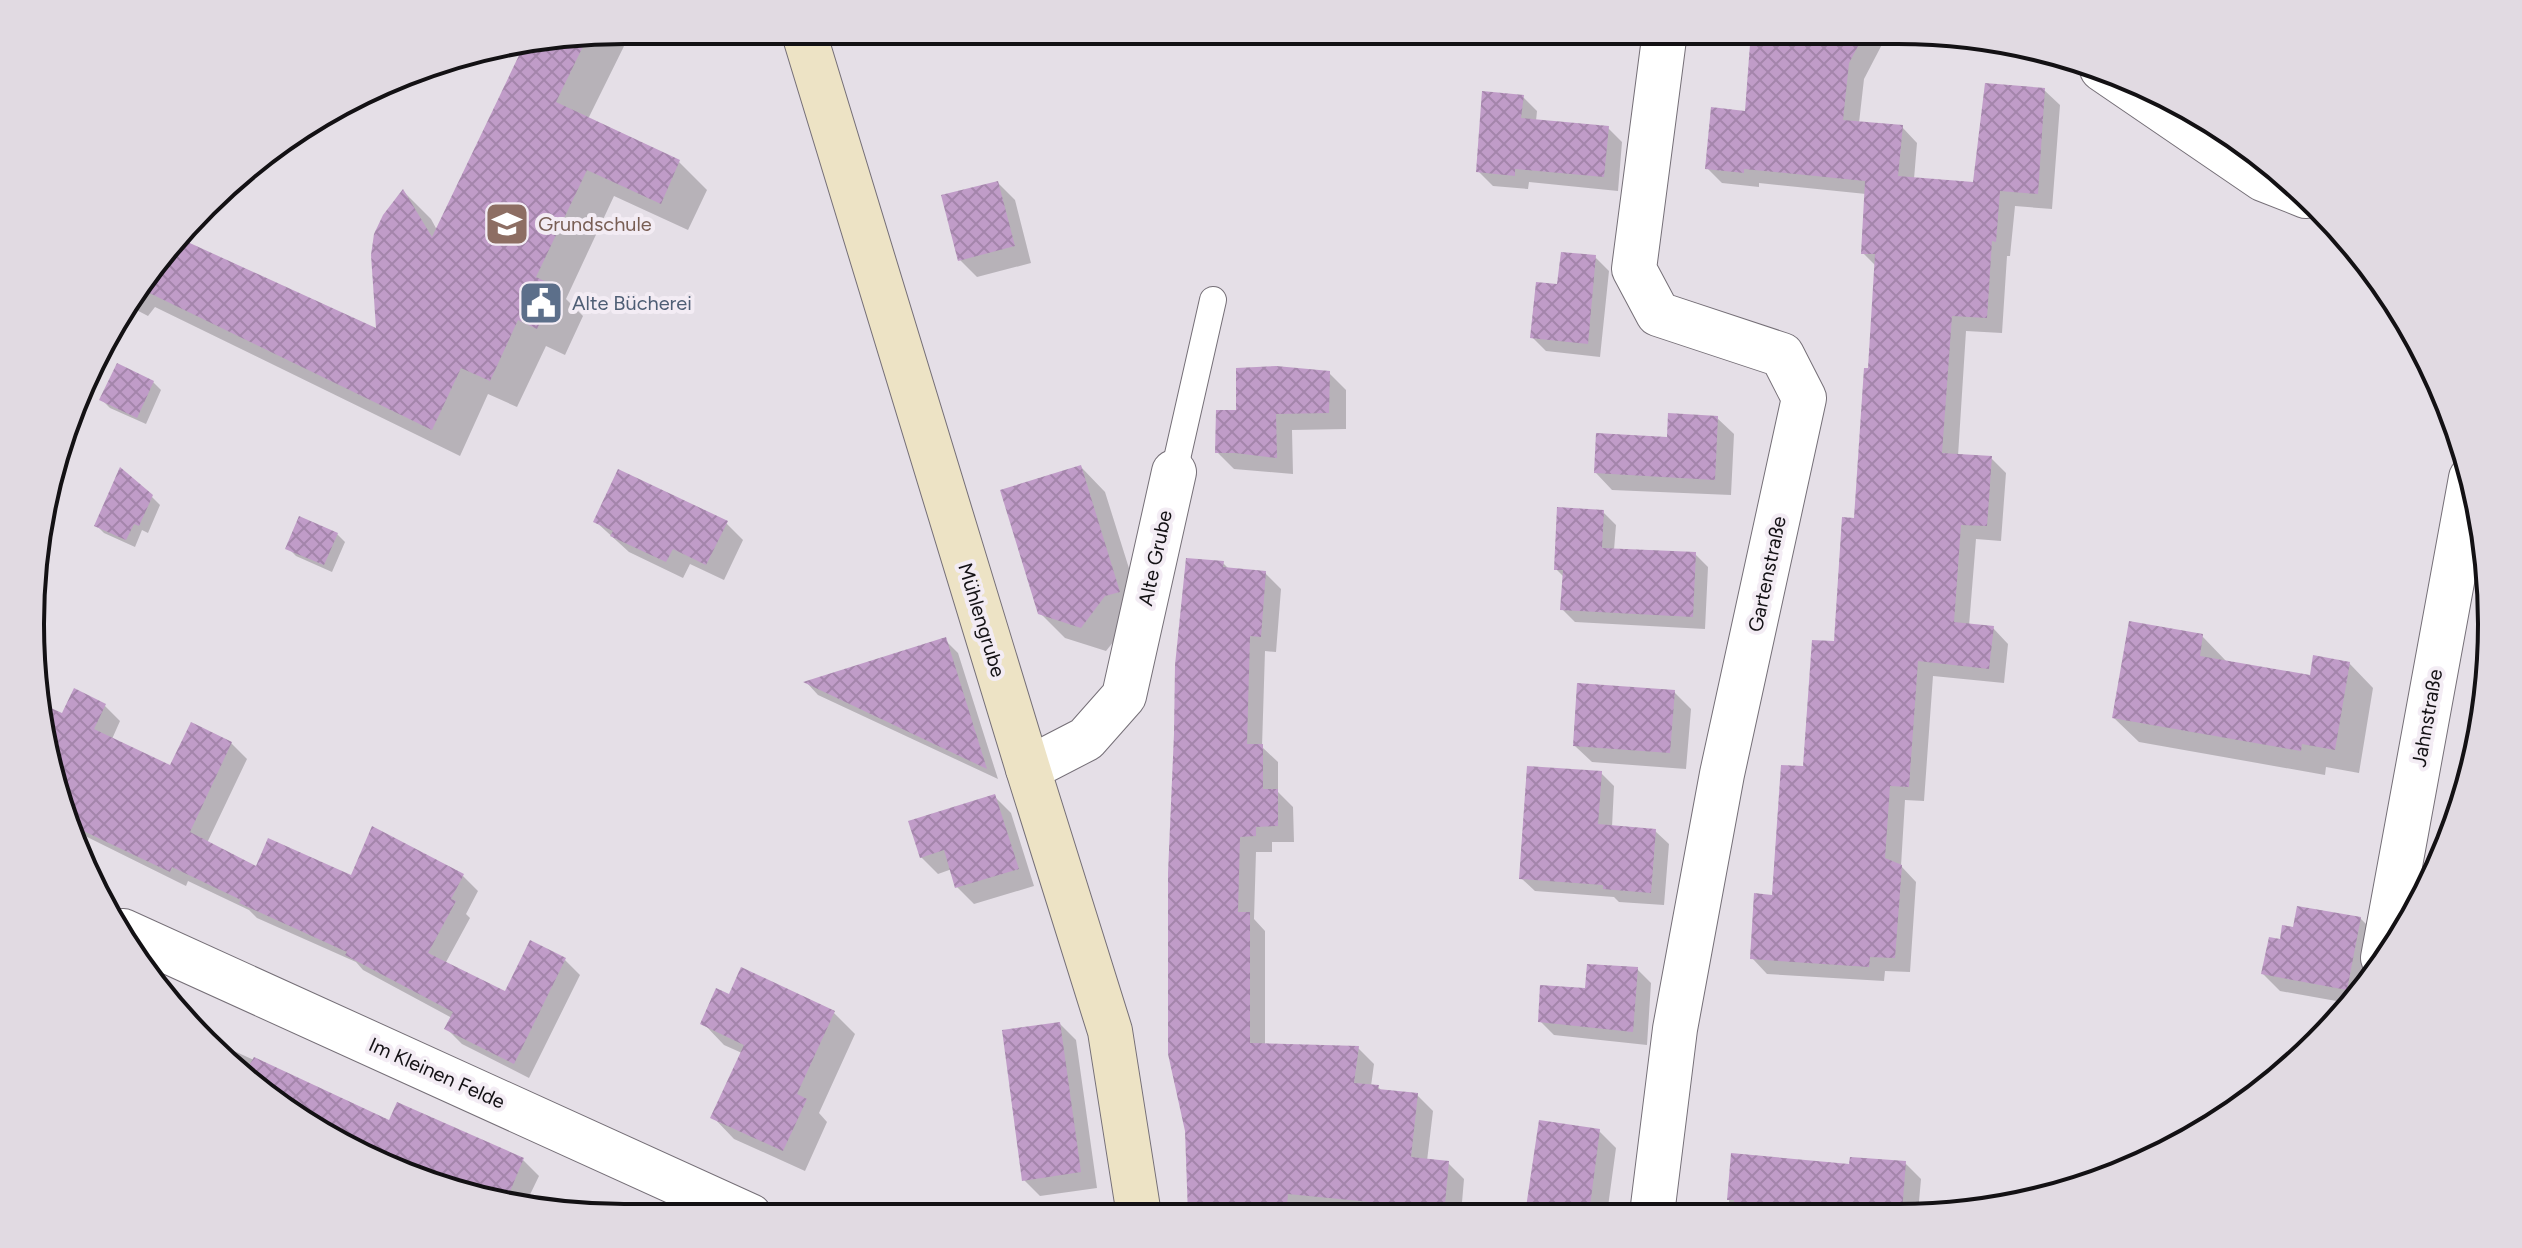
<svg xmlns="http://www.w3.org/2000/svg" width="2522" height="1248" font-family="Figtree,sans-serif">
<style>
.shadow{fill:#0003}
.building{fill:url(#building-cross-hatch)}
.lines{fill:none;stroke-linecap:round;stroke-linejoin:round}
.lane-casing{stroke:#756f77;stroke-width:28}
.street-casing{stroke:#756f77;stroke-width:46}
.secondary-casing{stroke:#756f77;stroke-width:46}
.lane{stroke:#fff;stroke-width:26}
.street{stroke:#fff;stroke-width:44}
.secondary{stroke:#ede3c5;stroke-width:44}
.labels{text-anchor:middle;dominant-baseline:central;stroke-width:8;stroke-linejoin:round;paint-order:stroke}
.education-label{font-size:20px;fill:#785e54;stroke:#f3ecf4;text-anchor:start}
.service-label{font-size:20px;fill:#4e5e75;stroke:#f3ecf4;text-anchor:start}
.street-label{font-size:20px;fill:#131114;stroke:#f3ecf4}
.rim{fill:none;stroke:#131114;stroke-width:4}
</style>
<defs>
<pattern id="building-cross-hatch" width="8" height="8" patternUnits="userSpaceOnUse" patternTransform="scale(2)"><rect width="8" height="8" fill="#c09cc8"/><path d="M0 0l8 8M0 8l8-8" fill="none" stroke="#a485ab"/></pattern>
</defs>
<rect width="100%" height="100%" fill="#e5dfe7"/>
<path class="shadow" d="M624,30h8l-44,89 91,43 28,28 -19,40 -74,-34 -48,103 17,17 -18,39 -19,-9 -29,61 -29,-13 -28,62 -305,-149 -7,9 -23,-12 5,-10 50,-53 198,90 26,-139 27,27 6,11 88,-184z
M1568,31h37l-1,4z
M1754,31h135l-25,48 -5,44 43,4 15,16 -3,36 61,5 69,-94 16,15 -8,104 -37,-3 -5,50h-3l-5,77 -36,-2 -8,125 33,2 15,15 -5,68 -25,-2 -7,87 24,2 15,16 -4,39 -71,-7 -9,125 -19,-1 -4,66 15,16 -6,90 -25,-1 -1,10 -117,-7 -15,-16 22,-61 61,-253 21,-124 14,-150 6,-104 -13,-13 3,-59 -107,-11v4l-37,-4 -15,-15 40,-55z
M1523,97l14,14 -1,10 72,7 14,14 -4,49 -89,-9 -1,7 -35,-3 -14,-14z
M998,183l17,17 16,63 -54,14 -17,-17z
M1595,257l14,14 -9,86 -54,-6 -14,-14 27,-51z
M1329,373l17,17v39l-54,1 1,44 -59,-5 -17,-17 22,-40z
M153,382l8,8 -15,34 -36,-16 -8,-8z
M1717,418l17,16 -3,61 -119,-5 -16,-17z
M1081,467l24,25 39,124 -14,5 -24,30 -41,-13 -25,-25z
M152,497l8,8 -12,28 -6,-3 -7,17 -31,-14 -8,-8z
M1603,512l13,13 -2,25 81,4 13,13 -3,62 -130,-7 -13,-13 3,-31 -9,-9z
M595,521l131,2 17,17 -19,40 -34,-16 -7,14 -54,-26z
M337,534l8,8 -13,30 -36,-16 -8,-8z
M1223,563l6,6 36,4 16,16 -5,63 -11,-1 -3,96 16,15v30l15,15 1,35h-22v10h-16l-2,67 11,12v115l93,2 16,16 -3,22 7,1 4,4 35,4 16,16 -6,50 21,2 16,16 -3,35 -98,1 -59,-6 -1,6h-113l-3,-84z
M2202,636l25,26 85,15 37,-14 24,25 -14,85 -33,-6 -1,8 -186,-33 -25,-24z
M945,640l13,13 40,126 -180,-84 -11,-12z
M74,691l31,15 15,15 -8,18 59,29 60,-25 16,16 -40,84 50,26 95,9 111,-2 15,15 -12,23 4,4 -25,46 61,30 59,-34 15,15 -51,103 -67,-34 -15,-15 5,-11 -89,-48 -7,-8 -99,-44 -8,-8 -61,-29 -2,5 -111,-55 -40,-129 27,13z
M1674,692l17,17 -5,60 -94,-7 -17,-16z
M1601,773l13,13 -2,41 43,4 14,13 -5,61 -45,-3 -5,-5 -79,-6 -14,-13z
M994,796l17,17 23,73 -60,18 -17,-17 -5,-18 -14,5 -17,-17z
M2360,918l17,17 -8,45 -16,24 -73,-13 -17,-17 18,-32 14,-13z
M1637,969l14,14 -4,62 -93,-10 -14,-14 47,-31z
M730,997l103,15 22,22 -36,79 8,9 -22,49 -71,-32 -21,-22 29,-64 -18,-8 -21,-22z
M1060,1024l16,16 21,148 -57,8 -16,-16z
M197,1034l193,88 8,-17 125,55 16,16 -15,31 -53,-9 -109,-41 -158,-113z
M1541,1122l58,9 17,17 -9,66h-80z
M1733,1155l118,11 54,-3 16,16 -3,34 -190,1z"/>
<path class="building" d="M1751,31h115l-17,32 -6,57 60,5 -5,51 75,6 12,-99 60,5 -7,106 -38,-3 -4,51 -4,-1 -5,77 -35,-2 -10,137 50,3 -5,70 -26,-1 -7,97 40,4 -5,43 -71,-8 -9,126 -19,-1 -5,72 17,7 -7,93 -25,-1 -1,10 -119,-8 4,-66 18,2 9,-130 22,1 9,-126 22,1 8,-124 12,1 10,-150h4l7,-114h-14l4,-73 -121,-12v4l-39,-4 6,-62 34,4z
M588,36l-32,66 124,58 -19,44 -74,-34 -51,107 21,10 -20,42 -19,-9 -28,61 -29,-13 -29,62 -295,-143 44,-48 195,89 -5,-73 3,-21 9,-19 20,-26 29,48 91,-190z
M1482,91l42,4 -3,23 88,8 -5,51 -89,-8v7l-39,-4z
M998,181l17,65 -57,15 -17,-66z
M1561,252l35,3 -8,89 -58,-6 6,-56 21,2z
M117,363l37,18 -17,37 -38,-18z
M1276,366l54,5 -1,42 -53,1 1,44 -42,-5h-20l1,-43h20v-42z
M1668,413l50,3 -3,64 -121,-7 2,-40 71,4z
M1081,465l39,127 -15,4 -24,32 -43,-14 -38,-124z
M120,467l33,28 -14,31 -5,-2 -8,16 -32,-14z
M618,469l110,52 -22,44 -33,-16 -7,13 -56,-26 3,-5 -20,-9z
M1557,507l47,3 -2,38 94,4 -3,65 -133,-7 3,-40h-9z
M299,516l39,17 -14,32 -39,-16z
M1186,558l38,3 -1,6 43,4 -5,66 -11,-1 -3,108h16v45h15v37l-22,1v9l-16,1 -2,75h12v131l109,3 -5,37 25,2 -1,4 40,4 -7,64 38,4 -5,53 -44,1 1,-10 -113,-11 -2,21h-98l-3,-84 -17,-77v-181l6,-139 1,-69z
M2129,621l74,13 -3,22 110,19 3,-20 37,7 -15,88 -33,-6 -1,7 -189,-33z
M946,637l41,132 -184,-87z
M1577,683l98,7 -5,63 -97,-7z
M74,688l32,16 -12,25 76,36 21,-43 41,20 -42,90 66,34 12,-28 83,37 21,-49 92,48 -13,25 5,2 -28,52 77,38 25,-51 36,18 -52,106 -70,-35 9,-17 -108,-57 2,-3 -108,-49 2,-3 -69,-33 -2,5 -97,-46 -38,-125 27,12z
M1527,766l75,5 -4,53 58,5 -5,64 -48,-4v-4l-84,-6z
M995,794l24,75 -64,19 -11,-38 -24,8 -12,-37z
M2297,906l64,11 -14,73 -86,-16 8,-37 11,2 2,-14 11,2z
M1587,964l51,3 -5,65 -95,-10 2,-37 45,3z
M741,967l94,44 -38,83 10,5 -24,52 -73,-33 34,-73 -44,-21 16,-36 13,6z
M1060,1022l21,150 -59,9 -20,-151z
M254,1057l135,63 8,-18 127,56 -19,45 -34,-5 -110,-42 -116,-83z
M1539,1120l61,9 -11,85h-64z
M1731,1153l118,11 1,-7 56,4 -4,52 -169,1 1,-14h-7z"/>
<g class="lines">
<g class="lane-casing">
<path id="lane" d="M1174,472l39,-172"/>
</g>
<g class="street-casing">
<path id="street" d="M2102,69l161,110 43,17
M1028,769l58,-30 38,-43 50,-224
M123,931l627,285
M2383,958l88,-480
M1652,1214l23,-185 47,-255 82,-376 -22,-43 -124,-41 -24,-45 31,-238"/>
</g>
<g class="secondary-casing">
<path id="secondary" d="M803,30l225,739 82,262 29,184"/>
</g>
<use href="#lane" class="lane"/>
<use href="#street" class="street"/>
<use href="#secondary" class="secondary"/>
</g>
<defs>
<g id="school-square" transform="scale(2.3)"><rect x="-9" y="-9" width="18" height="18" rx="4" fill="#8d6e63" stroke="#f3ecf4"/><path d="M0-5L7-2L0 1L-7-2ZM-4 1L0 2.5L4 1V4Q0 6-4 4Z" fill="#fff"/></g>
<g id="civic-square" transform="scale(2.3)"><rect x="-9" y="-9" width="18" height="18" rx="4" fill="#5c6f8a" stroke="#f3ecf4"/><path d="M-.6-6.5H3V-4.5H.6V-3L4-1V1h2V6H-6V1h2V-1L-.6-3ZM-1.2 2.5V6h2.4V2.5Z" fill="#fff"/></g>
</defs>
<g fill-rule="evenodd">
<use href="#school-square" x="507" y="224"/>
<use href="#civic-square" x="541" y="303"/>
</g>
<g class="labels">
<g class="education-label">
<text x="538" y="224">Grundschule</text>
</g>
<g class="service-label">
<text x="572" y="303">Alte Bücherei</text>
</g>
<g class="street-label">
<text transform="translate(1155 558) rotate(-78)">Alte Grube</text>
<text transform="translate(1767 574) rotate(-78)">Gartenstraße</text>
<text transform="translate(982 620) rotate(73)">Mühlengrube</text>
<text transform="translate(2427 718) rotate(-80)">Jahnstraße</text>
<text transform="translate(437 1073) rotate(24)">Im Kleinen Felde</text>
</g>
</g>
<path d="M0 0H2522V1248H0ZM624 44H1898A580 580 0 0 1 2478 624V624A580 580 0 0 1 1898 1204H624A580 580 0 0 1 44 624V624A580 580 0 0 1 624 44Z" fill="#e1dae2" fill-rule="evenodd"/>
<path class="rim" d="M624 44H1898A580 580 0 0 1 2478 624V624A580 580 0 0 1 1898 1204H624A580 580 0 0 1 44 624V624A580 580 0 0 1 624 44Z"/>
</svg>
